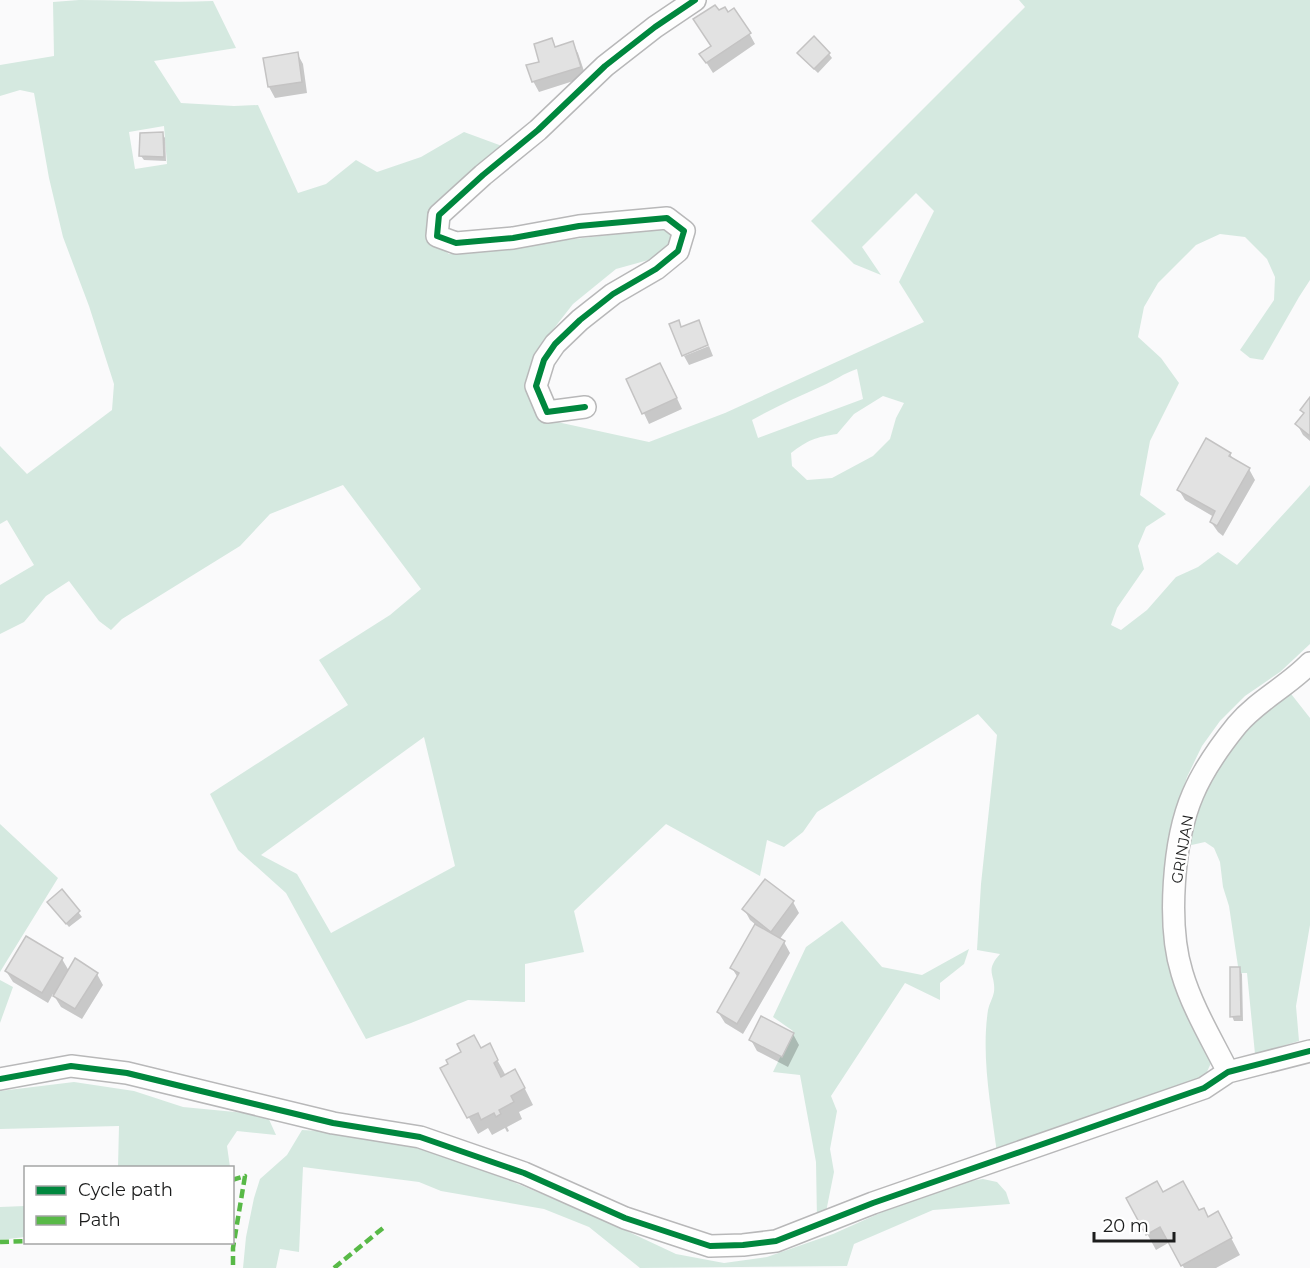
<svg xmlns="http://www.w3.org/2000/svg" width="1310" height="1268" font-family="Montserrat,sans-serif">
<style>
.green{fill:#d5e9e0;fill-rule:evenodd}
.shadow{fill:#0003}
.building{fill:#e2e2e2;stroke:#c4c3c3;stroke-width:1.5}
.lines{fill:none;stroke-linecap:round;stroke-linejoin:round}
.minor-casing{stroke:#b8b8b9;stroke-width:24}
.minor{stroke:#fefefe;stroke-width:21}
.quiet{stroke:#58b947;stroke-width:4.5;stroke-dasharray:9 4.5;stroke-linecap:butt}
.cycleway-casing{stroke:#fff;stroke-width:10}
.cycleway{stroke:#00873e;stroke-width:6}
.labels{text-anchor:middle;dominant-baseline:central;stroke-width:4.5;stroke-linejoin:round;paint-order:stroke}
.street-label{font-size:15px;fill:#1c1d1d;stroke:#fff}
</style>
<rect width="100%" height="100%" fill="#fafafb"/>
<path class="green" d="M79,0c45,0 89,3 134,1l23,47 -82,13 27,42 53,3 24,-1 40,88 28,-9 30,-24 21,12 44,-15 43,-25 38,14 -73,92 20,16 217,-26 8,11 -11,17 -47,13 -43,35 -36,46 -5,31v23l16,16 101,22 76,-29 199,-91 -25,-40 35,-71 -18,-18 -54,54 19,28 -27,-11 -43,-43 214,-214 -6,-7h291v280l-11,17 -36,63 -13,-2 -10,-8 34,-50 1,-23 -8,-18 -22,-22 -25,-3 -24,11 -38,38 -14,24 -6,30 23,21 18,25 -29,58 -10,54 26,19 -20,13 -8,19 6,23 -27,39 -6,17 10,5 26,-20 29,-33 22,-10 20,-15 19,13 73,-80v159l-30,28 -35,24 -25,25 -18,25 -15,31 -14,46 -11,76 1,35 20,64 28,55v10l-5,11 -26,14 -76,26 -42,11 -53,25 -12,3c-6,-47 -16,-96 -9,-143 1,-6 5,-12 6,-18 2,-18 -10,-20 6,-38l-23,-4 4,-66 16,-149 -19,-21 -161,98 -14,20 -19,15 -17,-7 -7,36 -94,-52 -92,87 10,41 -59,12v38l-57,-2 -57,23 -45,16 -80,-146 -48,-43 -28,-56 138,-89 -29,-45 71,-45 31,-26 -78,-104 -73,29 -30,32 -118,73 -11,11 -12,-9 -30,-40 -23,15 -22,26 -24,12v-49l34,-20 -27,-45 -7,4v-78l27,28 85,-64 2,-26 -25,-78 -26,-69 -14,-59 -15,-85 -14,-3 -20,6v-31l54,-9 -1,-54zM164,126l3,38 -32,5 -6,-37zM857,369l6,30 -105,39 -6,-18c23,-13 46,-23 70,-34 12,-5 22,-13 35,-17zM883,396l21,7 -8,15 -6,21 -17,17 -41,22 -25,2 -15,-14 -1,-13c17,-13 25,-16 46,-19l17,-20zM424,737l31,129 -124,67 -34,-59 -36,-19z
M1288,690l22,28v207l-14,81 3,35 -44,13 -8,-81h-8l-10,-67 -6,-19 -3,-25 -6,-14 -9,-6 -18,4 6,-23 25,-61 33,-38z
M0,824l58,54 -58,94z
M842,921l40,46 40,8 47,-26 -5,15 -24,19v17l-35,-17 -74,113 6,15 -7,38 4,23 -9,45 -8,3 -1,-58 -16,-87 -27,-3 20,-41 -20,-14 33,-70z
M0,980l13,7 -13,36z
M74,1082l60,9 49,16 84,8 9,20 -39,-4 -10,15 3,21h-112l1,-41 -119,3v-38z
M302,1130l35,2 90,14 170,71 79,37 48,9 43,-6 66,-23 65,-29 72,-24 13,-2 14,3 9,10 4,12 -77,6 -79,34 -7,22 -207,2 -51,-41 -45,-18 -103,-18 -22,-9 -116,-15 -4,85 -19,-3 -4,19h-33l3,-31 8,-39 6,-19 27,-24z
M25,1206v31l-25,3v-33z"/>
<path class="shadow" d="M719,12l9,2 21,19 6,11 -42,29 -12,-19 11,-7z
M552,40l4,8 16,-5 6,10 8,24 -47,15 -6,-11z
M297,53l6,11 4,29 -32,5 -6,-11 -5,-28z
M829,54l3,4 -14,15 -16,-15z
M162,133l3,5 1,23 -22,-1 -3,-4z
M709,346l4,10 -24,9 -5,-9z
M666,375l16,34 -33,15 -21,-45z
M1310,399v42l-7,-6 -6,-11 7,-10 -2,-4z
M1230,454l4,7 15,8 6,11 -32,56 -5,-4 -7,-10 3,-5 -29,-17 -6,-10z
M765,881l28,21 6,11 -20,27 5,2 6,11 -47,81 -18,-11 -7,-11 20,-34 -6,-10 24,-43 -6,-5 -6,-11z
M62,891l20,26 -13,10 -17,-20z
M62,959l7,12 28,3 6,11 -21,34 -21,-12 -8,-13 -5,9 -35,-21 -7,-11z
M1239,969l3,5 1,47h-9l-2,-5z
M793,1034l6,11 -11,22 -31,-16 -6,-11z
M489,1045l17,31 18,11 9,18 -14,7 3,7 -15,8 2,4 -2,1 -2,-4 -13,7 -4,-7 -10,6 -36,-65z
M1163,1194l36,18 28,18 13,25 -24,13h-32l-14,-26 -14,8 -28,-51z"/>
<path class="building" d="M715,5l4,5 6,-3 3,5 6,-4 17,25 -45,30 -7,-9 12,-8 -18,-27z
M814,36l16,17 -16,16 -17,-16z
M552,38l3,9 18,-6 8,26 -49,15 -6,-17 13,-3 -5,-18z
M298,52l4,30 -34,5 -5,-29z
M163,132l1,25 -25,-1 1,-23z
M679,320l2,7 18,-7 9,25 -26,11 -13,-32z
M660,363l17,35 -35,16 -16,-35z
M1310,397v39l-15,-12 9,-11 -4,-3z
M1206,438l25,15 -2,3 21,12 -33,58 -7,-4 5,-11 -38,-21z
M765,879l29,22 -23,31 -29,-23z
M62,889l18,22 -14,13 -19,-22z
M755,924l30,17 -48,83 -20,-12 22,-39 -9,-5z
M26,936l37,22 -21,35 -37,-22z
M75,958l23,15 -23,36 -22,-13z
M1230,967h10l1,49 -11,1z
M761,1016l33,17 -12,24 -33,-17z
M474,1035l7,13 9,-5 8,17 -4,3 7,14 14,-8 10,19 -14,8 3,6 -15,8 2,4 -5,3 -2,-4 -13,7 -3,-7 -11,5 -27,-50 8,-4 -2,-4 15,-8 -4,-8z
M1157,1181l6,11 20,-11 16,29 5,-2 4,9 10,-6 14,27 -51,28 -21,-39 -14,8 -20,-37z"/>
<g class="lines">
<g class="minor-casing">
<path id="minor" d="M585,407l-38,5 -11,-26 8,-26 11,-16 25,-24 33,-26 43,-25 22,-18 6,-20 -17,-13 -88,8 -66,12 -57,5 -19,-7 2,-21 44,-40 55,-45 67,-64 50,-39 40,-27
M1228,1072c-16,-32 -36,-65 -46,-99 -15,-48 -9,-133 11,-179 11,-26 27,-48 44,-69 21,-25 51,-39 73,-62
M0,1079l71,-13 56,7 206,50 87,14 104,36 101,45 85,28 33,-1 33,-4 97,-38 331,-115 24,-16 82,-21"/>
</g>
<use href="#minor" class="minor"/>
<path class="quiet" d="M232,1180l13,-4 -12,72v20
M0,1242l26,-1
M334,1268l49,-40"/>
<g class="cycleway-casing">
<path id="cycleway" d="M585,407l-38,5 -11,-26 8,-26 11,-16 25,-24 33,-26 43,-25 22,-18 6,-20 -17,-13 -88,8 -66,12 -57,5 -19,-7 2,-21 44,-40 55,-45 67,-64 50,-39 40,-27
M0,1079l71,-13 56,7 206,50 87,14 104,36 101,45 85,28 33,-1 33,-4 97,-38 331,-115 24,-16 82,-21"/>
</g>
<use href="#cycleway" class="cycleway"/>
</g>
<g class="labels">
<g class="street-label">
<text transform="translate(1182 849) rotate(-80)">GRINJAN</text>
</g>
</g>
<rect x="24" y="1166" width="210" height="78" fill="#ffffff" stroke="#a4a5a5" stroke-width="1.5"/>
<rect x="36" y="1186" width="30" height="9" fill="#00873e" stroke="#a4a5a5" stroke-width="1.5"/>
<text x="78" y="1196" font-size="18" fill="#1c1d1d">Cycle path</text>
<rect x="36" y="1216" width="30" height="9" fill="#58b947" stroke="#a4a5a5" stroke-width="1.5"/>
<text x="78" y="1226" font-size="18" fill="#1c1d1d">Path</text>
<path d="M1094 1232v9h80v-9" fill="none" stroke="#1c1d1d" stroke-width="3"/>
<text x="1103" y="1232" font-size="18" fill="#1c1d1d" stroke="#ffffff" stroke-width="4.5" paint-order="stroke">20 m</text>
</svg>
